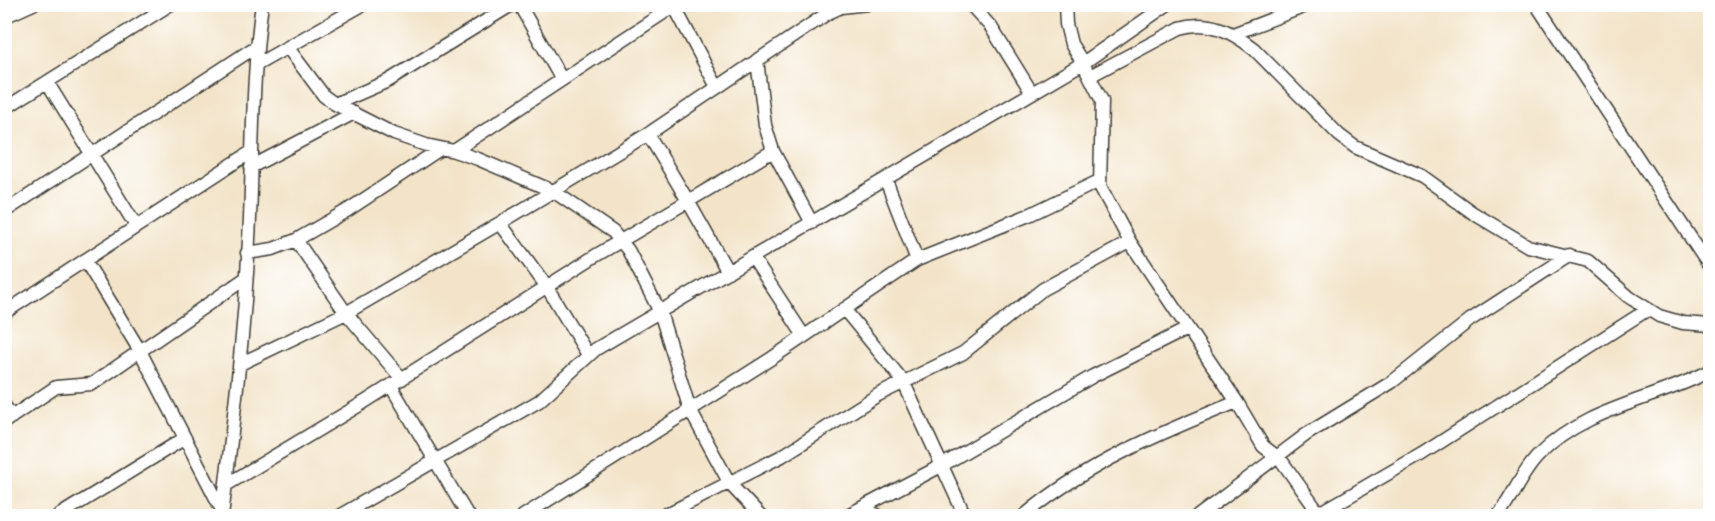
<svg xmlns="http://www.w3.org/2000/svg" width="1715" height="521" font-family="Itim,sans-serif">
<style>
.lines{fill:none;stroke-linecap:round;stroke-linejoin:round}
.minor-casing{stroke:#3c3a36;stroke-width:15}
.minor{stroke:#fff;stroke-width:12}
</style>
<rect width="100%" height="100%" fill="#fff"/>
<filter id="ink" filterUnits="userSpaceOnUse"><feTurbulence type="fractalNoise" baseFrequency=".0167" numOctaves="2"/><feDisplacementMap in="SourceGraphic" scale="12" xChannelSelector="R" yChannelSelector="G"/><feConvolveMatrix kernelMatrix="1 2 1 2 8 2 1 2 1" color-interpolation-filters="sRGB"/></filter>
<filter id="wash" filterUnits="userSpaceOnUse"><feTurbulence type="fractalNoise" baseFrequency=".008" numOctaves="4" result="noise"/><feDisplacementMap in="SourceGraphic" scale="24" xChannelSelector="R" yChannelSelector="G"/><feGaussianBlur stdDeviation="1.35" result="paint"/><feColorMatrix in="noise" values="0 0 0 0 0 0 0 0 0 0 0 0 0 0 0 0 0 1.4 0 .05"/><feComposite in="paint" operator="in"/></filter>
<g filter="url(#wash)">
<rect width="100%" height="100%" fill="#f3e4c9"/>
</g>
<g filter="url(#ink)">
<g class="lines">
<g class="minor-casing">
<path id="minor" d="M519,4l43,76
M970,4l21,23 41,66
M1065,4l1,20 5,20 12,19 19,38 -2,85 30,56 107,160 26,44 18,14 40,56
M1536,4l174,263
M674,6l43,81
M4,17l29,-13
M1233,34l78,-30
M288,48l36,48 11,8 59,30 32,11 28,6 24,8 75,32 60,41 15,18 32,62 30,98 40,74 30,32
M757,60l8,65 8,26 39,72
M256,65l108,-61
M1090,76l90,-48c29,-9 51,3 74,21l85,86 16,12 67,29 51,37 55,33 60,15 41,36 30,19 24,7 27,2
M47,82l89,144
M335,104l53,-23 125,-77
M4,109l167,-105
M648,134l40,67 40,71
M454,151l223,-147
M251,167l103,-54
M886,180l31,80
M4,212l253,-166
M500,223l47,64 41,68
M296,240l50,73 56,66
M247,253l26,-4 23,-9 52,-30 92,-61
M753,258l51,78
M85,260l55,91 82,159
M844,309l59,72 62,135
M4,313l247,-161
M240,364l106,-51 154,-90 148,-89 180,-121 13,-6 26,-3
M391,386l77,130
M4,405l8,12
M4,422l52,-35 36,-3 154,-106
M226,485l137,-82 232,-147 178,-105
M863,508l16,8
M58,516l127,-78
M222,516c12,-99 24,-198 28,-298 3,-72 2,-143 12,-214
M339,516l200,-115 57,-52 487,-286 85,-59
M523,516l249,-158 145,-98 112,-45 70,-34
M663,516l119,-60 96,-61 85,-42 80,-64 87,-47
M846,516l95,-50 152,-90 94,-47
M1024,516c58,-50 142,-86 213,-114
M1198,516l109,-82 85,-52 78,-62 100,-65
M1306,516l9,-5 10,-1 97,-56 225,-144
M1498,516c15,-19 23,-43 41,-61 47,-48 114,-54 171,-84"/>
</g>
<use href="#minor" class="minor"/>
</g>
</g>
<rect width="1715" height="521" fill="none" stroke="#fff" stroke-width="24"/>
</svg>
